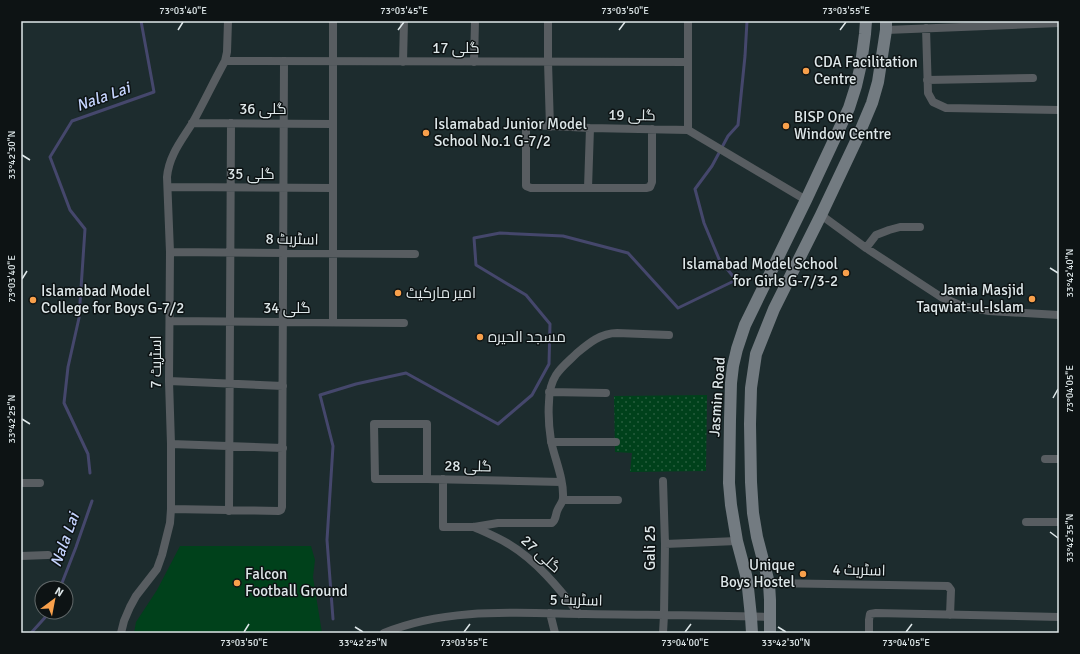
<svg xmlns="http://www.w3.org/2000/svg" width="1080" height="654" font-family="Signika,Cairo,sans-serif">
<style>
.park{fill:url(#park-dots)}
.pitch{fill:#00411b}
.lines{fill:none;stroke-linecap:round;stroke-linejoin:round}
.stream{stroke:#45476c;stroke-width:3}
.street{stroke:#585d61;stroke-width:8}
.secondary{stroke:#737b81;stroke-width:12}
.ticks{fill:none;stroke:#dee7e9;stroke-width:1.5}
.poi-dot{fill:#f8a04b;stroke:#0d1314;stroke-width:1.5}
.labels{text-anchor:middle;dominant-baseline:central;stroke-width:3;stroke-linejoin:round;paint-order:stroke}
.street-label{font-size:15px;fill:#dee7e9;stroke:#0d1314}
.poi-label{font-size:15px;fill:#dee7e9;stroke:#0d1314;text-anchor:start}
.water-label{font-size:16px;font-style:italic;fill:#c5d4fe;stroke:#0d1314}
.neatline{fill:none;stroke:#dee7e9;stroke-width:1.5}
.ticks-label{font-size:10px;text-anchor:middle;fill:#dee7e9}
</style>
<defs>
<pattern id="park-dots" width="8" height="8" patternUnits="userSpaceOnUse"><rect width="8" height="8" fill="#00411b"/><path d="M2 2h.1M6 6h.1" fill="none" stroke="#255c3c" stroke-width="1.8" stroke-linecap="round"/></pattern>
</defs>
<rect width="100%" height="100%" fill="#1d2c2e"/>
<path class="park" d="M707,395l-1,76 -76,1 2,-19 -17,-1 -1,-56z"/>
<path class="pitch" d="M180,546h131l4,14 -2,17 9,56h-188l2,-11 21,-32z"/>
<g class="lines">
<path class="stream" d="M90,473l-2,-19 -24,-51 4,-36 11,-49 6,-89 -15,-19 -20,-53 22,-36 82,-29 -13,-71
M60,588l16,-41 16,-46
M333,619l-6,-79 6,-94 -13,-51 36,-11 50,-11 92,51 34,-29 17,-31 1,-40 -24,-29 -50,-30 -2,-27 26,-5 63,3 65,17 50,55 58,-28 -17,-21 -15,-36 -9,-34 17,-23 16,-30 10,-11 7,-69 2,-35
M31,633l19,-21"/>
<path class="street" d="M548,21v41l2,65
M688,21v109
M926,28l2,65 5,9 13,6 113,2
M886,30l173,-7
M225,61l463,1
M403,62l1,-41
M474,62l1,-41
M927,80l106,-2
M192,123l141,1
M652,129v53l-2,5 -4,1h-115l-5,-2v-56l1,-3 5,-2 58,3 98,2 118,70
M168,187l165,1
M588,188l2,-60
M821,215l45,33 75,49 21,9 27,5 70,4
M866,248l10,-13 13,-5 11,-3h20
M170,252l245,2
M170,321l234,2
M333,322v-301
M169,381l114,5
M549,392l57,1
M551,442h65
M171,444l112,4
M1045,459h14
M427,479v-55h-53l1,55h52l134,3
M443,479v48h31l24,-4h54c5,-4 3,-9 6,-14 1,-3 5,-7 5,-11 1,-19 -8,-38 -12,-57 -2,-13 -3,-26 -2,-39 0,-10 2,-19 7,-27 5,-8 14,-15 21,-22 12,-10 24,-20 40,-20l52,2
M21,483h19
M563,500h55
M171,509l108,2 2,-1 1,-3 2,-446
M229,511l2,-388
M1026,522h33
M474,527c11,5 23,10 33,16 29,17 52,45 72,71
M665,544l72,-3
M21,556l27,-1
M769,583l179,3 3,4 -1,25
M550,613l5,20
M121,633l3,-12 6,-14 6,-11 21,-27 5,-14 8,-32 1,-14v-65l-2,-63 1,-129 -3,-75c2,-22 15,-37 26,-55 11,-20 21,-41 32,-61l2,-9 1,-31
M384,633c63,-26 134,-20 201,-19 62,1 123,1 185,3
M663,633l1,-18 1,-71 -2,-63
M869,633v-13l1,-6 6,-1 183,4"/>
<path class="secondary" d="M752,633l-1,-16 -3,-29 -2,-13 -9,-34 -6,-36 -2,-22 1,-63 1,-37 2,-17 4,-17 8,-24 61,-125 43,-92 7,-22 5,-22 4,-30 1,-13
M770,633v-33l-1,-17 -12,-46 -4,-24 -2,-31 -1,-58 1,-36 5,-34 18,-45 47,-94 35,-74 16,-38 6,-21 8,-52v-9"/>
</g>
<path class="ticks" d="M178,30l5,-8M398,30l6,-8M619,30l6,-8M840,30l6,-8M22,155l8,5M1050,268l8,5M22,279l5,-8M1053,398l5,-9M22,419l8,5M1050,532l8,6M355,627l8,5M778,627l8,5M244,632l5,-8M464,632l6,-8M685,632l6,-8M906,632l6,-8"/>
<g class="poi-dot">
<circle cx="806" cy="71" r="4"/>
<circle cx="786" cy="126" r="4"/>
<circle cx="426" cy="133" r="4"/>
<circle cx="846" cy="273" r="4"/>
<circle cx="398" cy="293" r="4"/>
<circle cx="1032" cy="299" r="4"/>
<circle cx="33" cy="300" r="4"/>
<circle cx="480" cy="337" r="4"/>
<circle cx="803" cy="574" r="4"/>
<circle cx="237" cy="583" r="4"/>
</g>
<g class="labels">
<g class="street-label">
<text x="456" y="48">گلی 17</text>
<text x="263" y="109">گلی 36</text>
<text transform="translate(632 115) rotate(1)">گلی 19</text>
<text x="251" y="174">گلی 35</text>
<text transform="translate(292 239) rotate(1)">اسٹریٹ 8</text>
<text x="287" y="308">گلی 34</text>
<text transform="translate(156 362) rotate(-90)">اسٹریٹ 7</text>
<text transform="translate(717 397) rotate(-86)">Jasmin Road</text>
<text transform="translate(468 466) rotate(1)">گلی 28</text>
<text transform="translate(650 548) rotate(-90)">Gali 25</text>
<text transform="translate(541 554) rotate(42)">گلی 27</text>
<text transform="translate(859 570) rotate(1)">اسٹریٹ 4</text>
<text transform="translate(576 600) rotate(1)">اسٹریٹ 5</text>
</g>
<g class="poi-label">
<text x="814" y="62">CDA Facilitation<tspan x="814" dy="17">Centre</tspan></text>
<text x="794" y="117">BISP One<tspan x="794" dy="17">Window Centre</tspan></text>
<text x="434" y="124">Islamabad Junior Model<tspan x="434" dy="17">School No.1 G-7/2</tspan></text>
<text x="838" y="264" text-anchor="end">Islamabad Model School<tspan x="838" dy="17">for Girls G-7/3-2</tspan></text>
<text x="1024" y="290" text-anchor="end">Jamia Masjid<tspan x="1024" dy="17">Taqwiat-ul-Islam</tspan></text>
<text x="41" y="291">Islamabad Model<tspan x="41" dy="17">College for Boys G-7/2</tspan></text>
<text x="406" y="293">امیر مارکیٹ</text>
<text x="488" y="337">مسجد الحیرہ</text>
<text x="795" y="565" text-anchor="end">Unique<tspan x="795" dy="17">Boys Hostel</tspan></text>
<text x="245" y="574">Falcon<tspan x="245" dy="17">Football Ground</tspan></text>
</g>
<g class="water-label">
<text transform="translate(103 97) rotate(-20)">Nala Lai</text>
<text transform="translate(65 540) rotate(-70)">Nala Lai</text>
</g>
</g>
<rect width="1080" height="654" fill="none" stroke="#0d1314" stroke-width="44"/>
<g transform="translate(54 600) rotate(32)"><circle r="19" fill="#0d1314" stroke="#616869"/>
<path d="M0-3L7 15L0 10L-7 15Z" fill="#f8a04b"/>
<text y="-6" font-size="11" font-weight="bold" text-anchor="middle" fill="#dee7e9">N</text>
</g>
<rect x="22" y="22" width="1036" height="610" class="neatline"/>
<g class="ticks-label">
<text x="183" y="14">73°03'40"E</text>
<text x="404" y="14">73°03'45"E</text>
<text x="625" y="14">73°03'50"E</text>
<text x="846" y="14">73°03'55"E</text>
<text transform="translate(11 155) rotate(-90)" y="4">33°42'30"N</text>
<text transform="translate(1069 273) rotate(-90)" y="4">33°42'40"N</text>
<text transform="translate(11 279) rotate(-90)" y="4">73°03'40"E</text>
<text transform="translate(1069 389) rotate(-90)" y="4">73°04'05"E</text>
<text transform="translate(11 419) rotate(-90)" y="4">33°42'25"N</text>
<text transform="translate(1069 538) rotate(-90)" y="4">33°42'35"N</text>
<text x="244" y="646">73°03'50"E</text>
<text x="363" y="646">33°42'25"N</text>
<text x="464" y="646">73°03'55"E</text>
<text x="685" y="646">73°04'00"E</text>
<text x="786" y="646">33°42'30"N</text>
<text x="906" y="646">73°04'05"E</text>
</g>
</svg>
